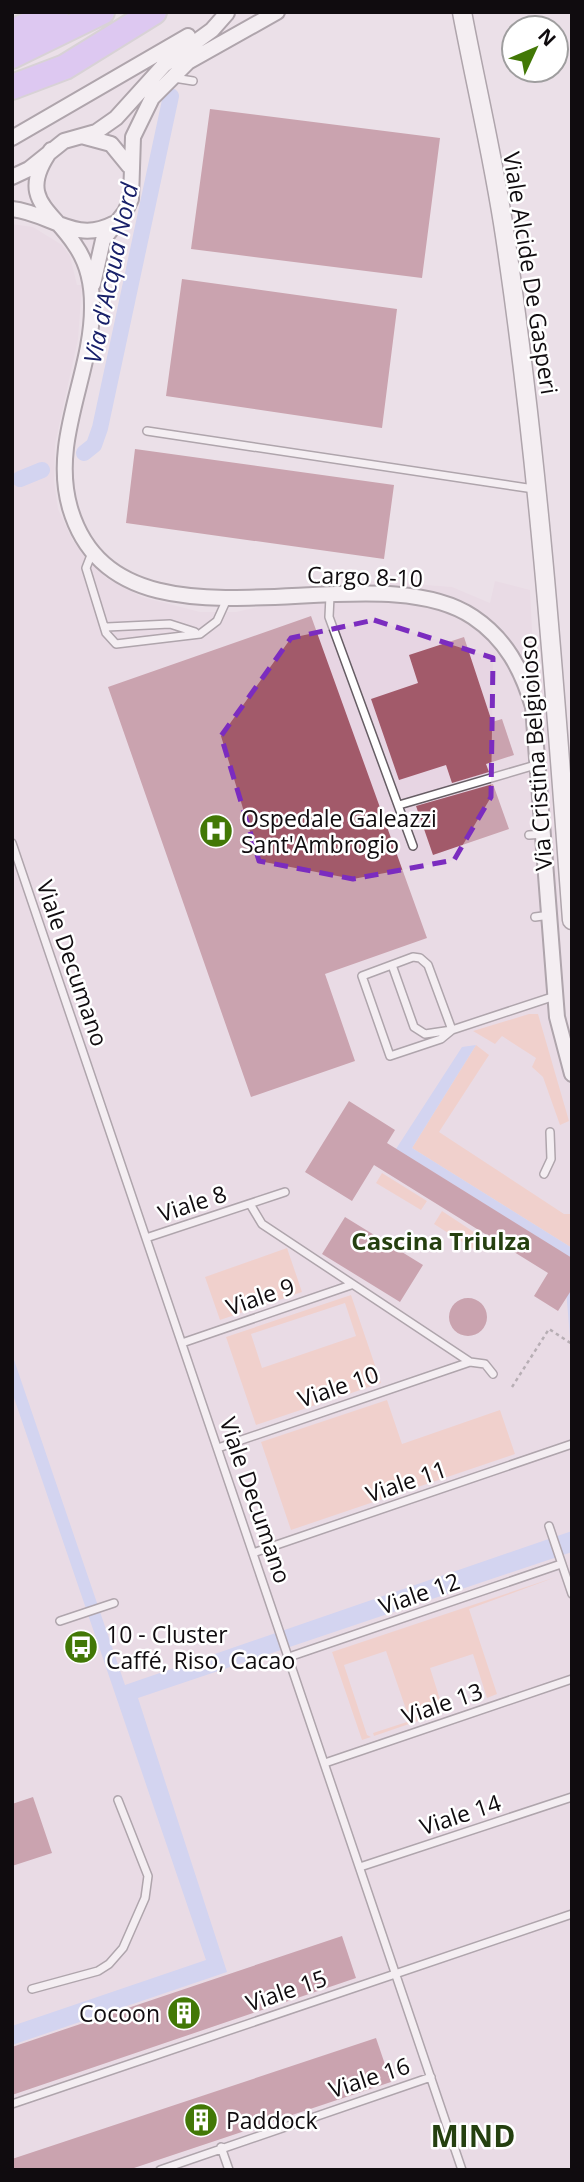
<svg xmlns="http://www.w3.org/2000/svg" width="584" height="2182" font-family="'Open Sans',sans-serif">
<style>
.built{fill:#e7d5e3}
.green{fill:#f6bdab;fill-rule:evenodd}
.water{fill:#b5c5fa}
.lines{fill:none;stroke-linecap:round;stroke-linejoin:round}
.canal{stroke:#b5c5fa;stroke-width:16}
.building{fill:#a25a6a}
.service-casing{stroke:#665d64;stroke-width:10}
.minor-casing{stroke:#665d64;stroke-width:18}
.tertiary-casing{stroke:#665d64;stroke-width:21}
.motorway-casing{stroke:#c1c0c1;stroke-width:28}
.path{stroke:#797277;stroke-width:2.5;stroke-dasharray:3.5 3.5;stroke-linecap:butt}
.service{stroke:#fff;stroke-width:7}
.minor{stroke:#fff;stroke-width:14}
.tertiary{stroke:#fff;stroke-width:18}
.motorway{stroke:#cdacfc;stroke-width:24}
.marked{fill:none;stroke:#7b2cbf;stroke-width:5;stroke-dasharray:14 9;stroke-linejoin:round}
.labels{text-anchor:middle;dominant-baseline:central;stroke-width:5;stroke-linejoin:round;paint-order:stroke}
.street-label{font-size:23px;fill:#100c0f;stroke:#fff}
.poi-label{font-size:23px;fill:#100c0f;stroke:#fff;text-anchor:start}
.water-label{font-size:24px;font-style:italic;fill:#182069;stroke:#fff}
.neighbourhood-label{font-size:24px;font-weight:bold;fill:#254010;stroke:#fff}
.district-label{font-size:30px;font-weight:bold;fill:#254010;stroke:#fff}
</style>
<rect width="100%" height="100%" fill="#ebe0e8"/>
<path class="built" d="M12,224l21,3 29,18 8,11 7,29h5l-4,54 -23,105 -1,37 4,28 15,32 33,37 36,19 58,15h36l138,-31 78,6 38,16 5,-22 35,9 3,60 7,17 8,62 17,289 7,31v1121h-560z"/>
<path class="green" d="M529,1014h9l31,107 -9,4 -17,-48 -11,-10 4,-9 -34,-22 -7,8 -22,-13z
M476,1045l13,10 -50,77 125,82h8v34l-160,-100z
M382,1173l45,28 -6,9 -45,-27z
M442,1211l44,29 -8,12 -44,-28z
M287,1248l15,44 -82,28 -15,-43z
M351,1295l30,88 -125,42 -30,-88zM345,1303l11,33 -94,32 -11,-34z
M387,1400l15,44 98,-34 15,44 -224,76 -30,-88z
M556,1577l-87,32 28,85 -10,4 -14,-44 -43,14 14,44 -70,24 -1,-3 37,-12 -24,-70 -42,14 23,70 4,2 -9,3 -30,-88z"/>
<path class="water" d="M476,1045l-64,103 160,100v114l-9,-109 -167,-104 66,-102z
M12,1354l113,331 447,-154v21l-434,146 89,274 -215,73v-19l194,-66 -194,-568z"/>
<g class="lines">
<path class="canal" d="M84,453l10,-8 6,-17 71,-332
M20,479l22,-9"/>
</g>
<path class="building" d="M210,109l230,29 -18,140 -231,-29z
M182,279l215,30 -15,119 -216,-32z
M135,449l259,36 -10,74 -258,-36z
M311,616l116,322 -102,36 30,87 -104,36 -143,-410z
M464,637l28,85 10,-3 12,36 -28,9 3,8 -37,11 -6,-18 -47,15 -28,-81 47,-16 -9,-28z
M493,784l16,45 -76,26 -17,-49z
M349,1101l46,29 -8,13 185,115v31l-14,22 -24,-15 14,-23 -174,-108 -22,36 -47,-29z
M345,1217l78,48 -23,37 -78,-48z
M449 1317a19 19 0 1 1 38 0a19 19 0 1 1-38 0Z
M33,1797l19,56 -40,13v-62z
M342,1936l14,42 -344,117v-48z
M376,2038l15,44 -263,88h-116v-11z"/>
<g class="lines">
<g class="service-casing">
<path id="service" d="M174,78l19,3
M147,431l387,58
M93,550l-7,18 20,65 10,11 84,-10 17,-13 10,-22
M330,596l-1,21 84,229
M107,627l63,-3 25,8
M399,805l140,-41
M529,835l15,-1
M12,843l450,1327
M535,917l15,-2
M413,957l7,1 8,7 24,65 -11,9 -51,17 -28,-80z
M392,965l22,62 11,7 27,-4 103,-34
M544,1174l7,-15 -1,-27
M250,1204l12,20 208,138 15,2 8,10
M146,1238l139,-46
M182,1343l169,-58
M218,1448l252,-86
M549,1526l23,68
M253,1553l319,-109
M60,1621l54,-18
M289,1657l272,-93
M325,1763l247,-84
M360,1867l212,-70
M32,1989l66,-18 11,-7 14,-16 22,-50 3,-22 -30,-76
M12,2104l560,-190
M221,2147l8,23
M160,2170l271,-93"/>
</g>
<g class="minor-casing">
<path id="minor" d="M85,137l26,7 18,22
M12,138l176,-102
M51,150c-35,49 1,59 24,95 12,17 17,39 17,60 1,68 -42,134 -22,203 48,164 299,39 403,109 33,22 49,53 60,90l24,310 15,57
M12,177l17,-8 35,-28 32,-9 20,-14 48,-53 48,-35 15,-17
M12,209c38,4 63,35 101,15
M93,284l10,-44 22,-28 6,-13 2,-62 19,-39 36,-36 89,-50"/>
</g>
<g class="tertiary-casing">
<path id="tertiary" d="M462,12c14,74 32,149 43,224 34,227 50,455 67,684"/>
</g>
<g class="motorway-casing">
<path id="motorway" d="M12,32l44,-20
M12,56l90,-44
M12,87l53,-20 89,-55"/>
</g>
<path class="path" d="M512,1387l37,-58 23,15"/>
<use href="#service" class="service"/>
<use href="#minor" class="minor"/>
<use href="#tertiary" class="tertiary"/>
<use href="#motorway" class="motorway"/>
</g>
<path d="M0 0H584V2182H0ZM374,620l119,38 -2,139 -37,63 -101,19 -94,-18 -38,-125 70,-98z" fill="#ebe0e8" fill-opacity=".55" fill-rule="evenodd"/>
<path class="marked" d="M374,620l119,38 -2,139 -37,63 -101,19 -94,-18 -38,-125 70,-98z"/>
<defs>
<g id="hospital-disc" transform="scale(1.75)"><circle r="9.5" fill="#427806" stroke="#fff"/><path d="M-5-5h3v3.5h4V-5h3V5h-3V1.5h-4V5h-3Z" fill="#fff"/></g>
<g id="bus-disc" transform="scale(1.75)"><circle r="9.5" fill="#427806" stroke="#fff"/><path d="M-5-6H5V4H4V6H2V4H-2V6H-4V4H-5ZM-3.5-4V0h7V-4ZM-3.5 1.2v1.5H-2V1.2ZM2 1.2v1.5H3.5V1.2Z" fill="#fff"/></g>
<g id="building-disc" transform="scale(1.75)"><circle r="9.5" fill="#427806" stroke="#fff"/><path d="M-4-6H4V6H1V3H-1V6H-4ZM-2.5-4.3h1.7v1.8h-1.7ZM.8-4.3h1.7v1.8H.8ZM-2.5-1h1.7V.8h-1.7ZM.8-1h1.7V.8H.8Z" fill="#fff"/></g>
</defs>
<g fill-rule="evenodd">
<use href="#hospital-disc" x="216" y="831"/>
<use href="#bus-disc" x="81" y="1647"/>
<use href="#building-disc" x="184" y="2013"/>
<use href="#building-disc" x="201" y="2120"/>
</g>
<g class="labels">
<g class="street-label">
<text transform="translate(531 273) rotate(81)">Viale Alcide De Gasperi</text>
<text transform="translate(365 576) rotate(2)">Cargo 8-10</text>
<text transform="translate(535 753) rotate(-94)">Via Cristina Belgioioso</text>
<text transform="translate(73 963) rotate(71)">Viale Decumano</text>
<text transform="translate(192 1203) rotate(-18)">Viale 8</text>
<text transform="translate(260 1296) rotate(-19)">Viale 9</text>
<text transform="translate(338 1386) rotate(-19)">Viale 10</text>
<text transform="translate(406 1481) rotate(-19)">Viale 11</text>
<text transform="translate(256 1500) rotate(71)">Viale Decumano</text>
<text transform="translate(419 1593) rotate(-19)">Viale 12</text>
<text transform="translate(442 1703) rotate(-19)">Viale 13</text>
<text transform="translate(460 1814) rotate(-18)">Viale 14</text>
<text transform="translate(286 1990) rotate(-19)">Viale 15</text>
<text transform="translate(369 2077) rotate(-18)">Viale 16</text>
</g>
<g class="poi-label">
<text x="241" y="818">Ospedale Galeazzi<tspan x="241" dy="26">Sant'Ambrogio</tspan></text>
<text x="106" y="1634">10 - Cluster<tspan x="106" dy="26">Caffé, Riso, Cacao</tspan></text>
<text x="160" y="2013" text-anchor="end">Cocoon</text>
<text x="226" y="2120">Paddock</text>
</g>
<g class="water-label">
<text transform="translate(110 273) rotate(-78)">Via d'Acqua Nord</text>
</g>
<g class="neighbourhood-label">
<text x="441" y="1240">Cascina Triulza</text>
</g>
<g class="district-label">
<text x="473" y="2135">MIND</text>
</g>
</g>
<rect width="584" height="2182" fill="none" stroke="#100c0f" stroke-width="28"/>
<g transform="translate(535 49) rotate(46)"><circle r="33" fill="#ffffff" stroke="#9f9e9f" stroke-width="2"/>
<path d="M0-5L12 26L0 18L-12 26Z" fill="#427806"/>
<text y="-10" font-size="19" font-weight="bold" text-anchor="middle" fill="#100c0f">N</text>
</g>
</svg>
